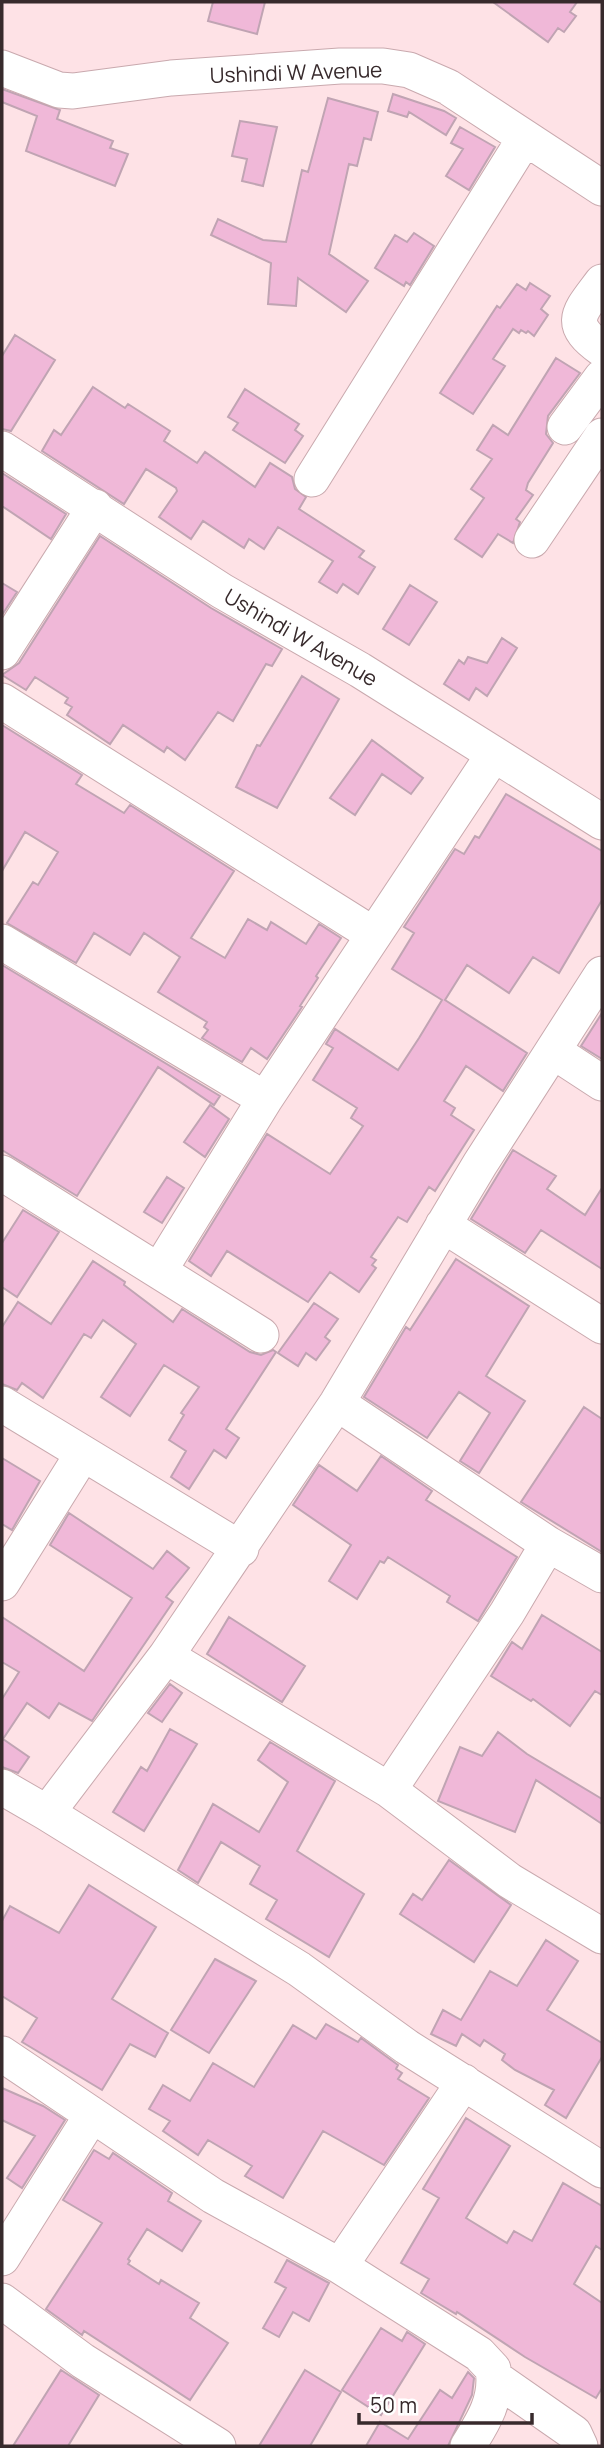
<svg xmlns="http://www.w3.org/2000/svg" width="604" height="2448" font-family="Manrope,sans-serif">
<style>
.building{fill:#f0b8d8;stroke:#c0a4b3;stroke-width:2}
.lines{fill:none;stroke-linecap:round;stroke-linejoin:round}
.minor-casing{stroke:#c9a9ae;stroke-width:37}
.minor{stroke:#fff;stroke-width:35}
.labels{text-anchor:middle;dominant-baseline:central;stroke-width:5;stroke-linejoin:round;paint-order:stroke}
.street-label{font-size:21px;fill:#372a2c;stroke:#fff}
</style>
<rect width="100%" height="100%" fill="#fee2e6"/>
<path class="building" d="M213,2h52l-8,32 -49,-13z
M493,2h84l-7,10 6,4 -12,16 -6,-4 -10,14z
M2,89l58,21 -3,9 56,22 -3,7 18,6 -13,32 -89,-35 11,-35 -35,-14z
M393,94l51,17 12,7 -10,17 -37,-23 -2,5 -19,-6z
M328,98l50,14 -7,28 -7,-2 -7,28 -8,-2 -20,90 39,27 -22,31 -48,-34 -2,28 -28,-2 3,-41 -60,-28 7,-16 45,21 23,2 16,-72 6,2z
M240,121l37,6 -14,59 -21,-5 5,-22 -15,-3z
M460,127l35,20 -26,43 -23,-14 17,-27 -12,-6z
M414,233l20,13 -24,39 -4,-3 -2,4 -29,-18 20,-33 12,7z
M530,283l20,13 -9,13 7,6 -14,21 -6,-5 -2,2 -5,-3 -2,3 -6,-4 -20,30 12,7 -32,48 -33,-21 57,-87 3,2 17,-24 9,6z
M15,335l40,25 -44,71 -9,-2v-73z
M556,358l24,15 -32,43 -2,18 7,9 -25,40 -2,7 7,5 -17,24 4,3 -7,21 -15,-9 -16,23 -27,-18 29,-41 -13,-9 21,-30 -15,-9 16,-25 15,10z
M93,387l32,21 3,-4 42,27 -6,10 33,22 8,-11 50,35 15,-24 22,14 3,12 11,8 -7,12 65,42 -5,6 16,10 -17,27 -15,-10 -6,9 -18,-11 14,-21 -55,-34 -14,22 -15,-10 -5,9 -41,-27 -12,18 -32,-22 18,-26 -1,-3 -30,-19 -22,35 -82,-53 12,-21 7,5z
M245,389l54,35 -4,6 8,6 -18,27 -52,-33 5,-7 -10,-6z
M2,473l64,41 -15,25 -49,-33z
M100,536l111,72 71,41 -10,17 -6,-2 -33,57 -15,-9 -33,48 -18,-13 -3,5 -41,-27 -13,19 -43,-29 5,-8 -7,-4 3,-5 -33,-21 -9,13 -24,-15 17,-12z
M2,583l15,9 -15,23z
M410,585l27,17 -28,43 -26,-16z
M502,638l15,10 -30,48 -11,-8 -7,12 -25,-16 15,-24 5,4 4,-7 19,6z
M302,676l37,23 -62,109 -41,-21 21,-42 3,1z
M2,725l80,50 -6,9 48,29 6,-8 104,66 -43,67 34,20 23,-39 19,11 4,-8 35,22 13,-20 22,14 -25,38 2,2 -18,28 2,1 -35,52 -16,-11 -9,14 -40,-24 6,-8 -4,-3 3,-5 -49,-30 22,-35 -36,-24 -14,22 -36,-22 -18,30 -69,-40 26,-41 5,3 20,-33 -33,-20 -23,39z
M372,740l51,38 -12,16 -29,-20 -27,41 -25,-17z
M506,794l96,57v49l-43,73 -26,-16 -24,36 -42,-28 -22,35 82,53 -24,38 -37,-25 -22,35 11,7 -4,7 23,15 -39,61 -6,-4 -22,35 -9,-5 -27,40 5,3 -4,5 4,3 -17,24 -29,-20 -22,30 -81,-51 -16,25 -22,-15 78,-127 63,40 33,-48 -12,-8 6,-10 -44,-28 20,-32 -7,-4 9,-15 63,41 21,-32 23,-38 -50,-31 22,-36 -10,-6 51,-78 9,5 11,-18 4,2z
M2,965l218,131 -6,9 -56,-38 -81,129 -75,-46z
M602,1013v46l-21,-13z
M210,1105l19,14 -24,38 -21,-15z
M513,1150l43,26 -9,13 38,26 17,-27v81l-61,-39 -16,23 -54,-34z
M167,1177l17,11 -22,35 -18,-11z
M23,1210l36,22 -42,65 -15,-10v-44z
M456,1259l73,47 -43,70 39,25 -46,72 -19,-12 30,-48 -31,-21 -32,46 -63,-41 42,-70 4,3z
M93,1261l32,21 -1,3 49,37 9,-13 68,43 11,3 12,-5 3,2 -50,77 13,9 -13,20 -12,-8 -25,39 -18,-12 15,-26 -17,-11 15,-25 -3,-2 18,-26 -35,-22 -34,51 -29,-19 35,-53 -33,-24 -12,18 -7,-4 -41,64 -21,-15 -5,7 -15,-6v-57l16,-25 33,22z
M314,1303l24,16 -13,18 5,4 -14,19 -10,-7 -8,13 -20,-13z
M584,1407l18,12v133l-81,-50z
M381,1456l51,35 -6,9 91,57 -39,64 -31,-19 3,-6 -62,-39 -4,6 -4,-2 -23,38 -28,-18 22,-36 -58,-40 26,-40 38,26z
M2,1458l38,23 -28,49 -10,-6z
M69,1513l84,56 14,-18 22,17 -23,29 7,5 -81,119 -33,-18 -10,15 -22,-15 -24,36 26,18 -11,16 -16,-6v-68l17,-27 -17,-10v-45l82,54 48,-73 -82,-53z
M542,1615l60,37v43l-7,-4 -25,35 -37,-27 -2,2 -40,-25 21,-34 10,7z
M229,1617l76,49 -23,36 -75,-48z
M170,1684l12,9 -20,29 -14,-9z
M170,1729l27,15 -53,87 -31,-19 28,-45 6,4z
M498,1732l29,22 75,45v25l-66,-44 -21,52 -77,-31 22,-54 22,9z
M270,1742l65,39 -38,70 67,43 -35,63 -63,-38 11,-19 -27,-16 10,-18 -39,-24 -23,41 -20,-13 35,-66 46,28 29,-50 -30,-22z
M449,1860l62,45 -37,57 -74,-48 13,-20 9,6z
M89,1885l67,42 -44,72 56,34 -13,24 -25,-13 -28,46 -80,-48 15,-24 -35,-22v-75l8,-15 49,27z
M546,1940l32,21 -31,49 55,33v14l-36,61 -21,-13 9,-15 -39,-20 -13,-10 3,-6 -21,-14 -4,6 -18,-12 -6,12 -25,-12 12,-24 18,10 29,-49 27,15z
M215,1959l41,22 -47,72 -38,-23z
M326,2024l32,18 3,-4 37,27 -2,4 6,4 -4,6 31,19 -45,67 -61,-34 -40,67 -38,-22 7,-10 -44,-26 -10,15 -35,-24 7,-10 -21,-12 14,-24 27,16 23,-38 41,24 39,-62 23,14z
M2,2088l41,18 22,14 -43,68 -15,-10 28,-42 -33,-16z
M466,2118l44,28 -44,72 41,25 7,-12 18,10 31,-58 39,23v44l-6,-4 -22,38 28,19v85l-6,10 -71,-41 -68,-45 -1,2 -35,-21 8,-14 -28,-16 38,-65 -16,-9z
M94,2150l15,9 4,-6 59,40 -4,8 33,20 -19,30 -35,-22 -19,30 2,2 -2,3 31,20 2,-4 38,23 -9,15 38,25 -38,57 -106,-69 -2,4 -36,-26 56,-86 -39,-23z
M287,2260l42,23 -20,38 -16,-9 -14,25 -16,-9 23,-40 -11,-6z
M381,2328l21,13 5,-9 18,12 -44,71 -39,-25z
M61,2370l38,25 -31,51h-55z
M305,2370l36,22 -31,54h-51z
M468,2372l6,6 -2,17 -24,51h-82l14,-24 28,17 32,-49 12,8z"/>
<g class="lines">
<g class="minor-casing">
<path id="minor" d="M2,68l57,22 14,1 98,-13 169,-12h43l26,4 39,17 154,101
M602,282c-22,30 -37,41 0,67
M565,427l37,-50
M2,449l220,142 138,79 242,152
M312,479l213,-341
M532,540l70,-104
M2,652l93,-145
M2,701l372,234
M2,942l263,157
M553,1051l49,32
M2,1173l259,162
M443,1225l159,101
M159,1271l106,-172 229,-345
M337,1403l211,141 54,31
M2,1404l239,145
M2,1583l80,-128
M166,1656l223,134 118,-177 41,-69
M2,1787l45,26 119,-157 171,-253 143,-239 122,-190
M389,1790l121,91 92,55
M47,1813l252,156 108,78 195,123
M2,2054l211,142 127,70 139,88 14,15c5,30 -10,53 -25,77
M2,2258l90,-143
M340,2266l124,-184
M2,2301l81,60 135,85
M495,2378l79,55 6,13"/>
</g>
<use href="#minor" class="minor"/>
</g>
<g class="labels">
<g class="street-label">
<text transform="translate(296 72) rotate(-2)">Ushindi W Avenue</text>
<text transform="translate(301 637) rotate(30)">Ushindi W Avenue</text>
</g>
</g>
<rect width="604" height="2448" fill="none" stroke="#372a2c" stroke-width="7"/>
<path d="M359 2413v10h173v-10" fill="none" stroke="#372a2c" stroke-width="3.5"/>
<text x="370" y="2413" font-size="21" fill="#372a2c" stroke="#ffffff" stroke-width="5" paint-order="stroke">50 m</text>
</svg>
